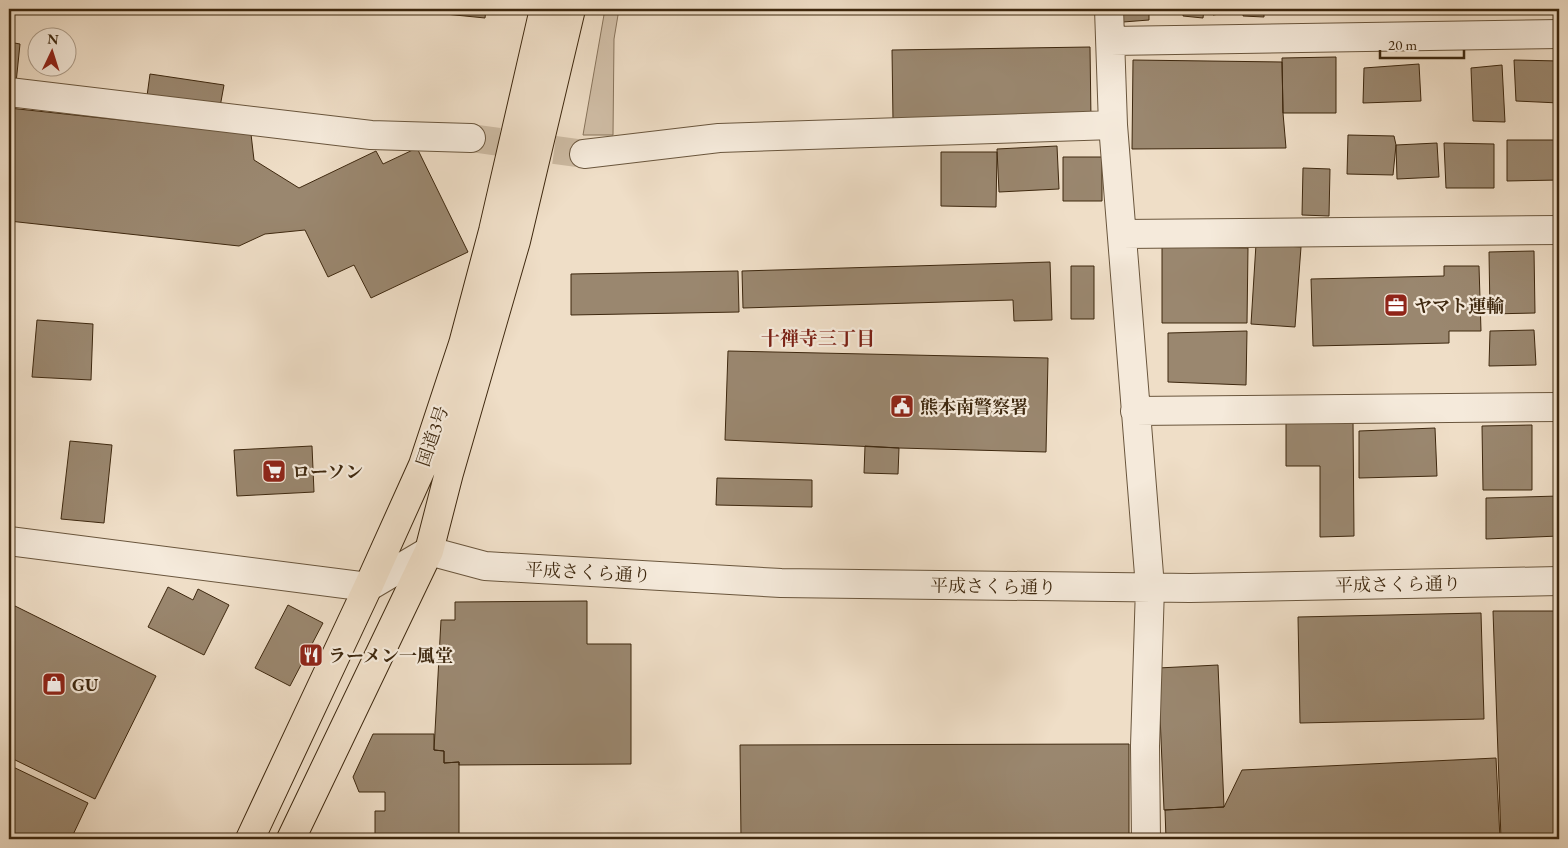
<svg xmlns="http://www.w3.org/2000/svg" width="1568" height="848" font-family="'EB Garamond','Noto Serif JP',serif">
<style>
.green{fill:#d1bfa8;stroke:#88745c}
.building{fill:#9a876f;stroke:#3e280f}
.lines{fill:none;stroke-linecap:round;stroke-linejoin:round}
.minor-tunnel{stroke:#ccbaa2;stroke-width:28;stroke-dasharray:28 14;stroke-linecap:butt}
.minor-casing{stroke:#6a563d;stroke-width:30}
.highway-casing{stroke:#3e280f;stroke-width:30}
.minor{stroke:#f5eadb;stroke-width:28}
.highway{stroke:#efdec7;stroke-width:28}
.labels{text-anchor:middle;dominant-baseline:central;stroke-width:4.5;stroke-linejoin:round;paint-order:stroke}
.poi-label{font-size:18px;font-weight:bold;fill:#3e280f;stroke:#f5eadb;text-anchor:start}
.street-label{font-size:18px;fill:#3e280f;stroke:#f5eadb}
.neighbourhood-label{font-size:19px;font-weight:bold;fill:#7a1f14;stroke:#f5eadb}
</style>
<rect width="100%" height="100%" fill="#efdec7"/>
<filter id="stains"><feTurbulence type="fractalNoise" baseFrequency=".004" numOctaves="4"/><feColorMatrix values="0 0 0 0 .2 0 0 0 0 .09 0 0 0 0 .02 0 0 0 .5 -.17"/></filter>
<radialGradient id="worn" r=".72"><stop offset=".6" stop-color="#630" stop-opacity="0"/><stop offset="1" stop-color="#630" stop-opacity=".3"/></radialGradient>
<path class="green" d="M605,9h14l-5,30 -1,96h-30z"/>
<path class="building" d="M446,9h40l-1,9 -40,-4z
M1123,9h26v11l-26,2z
M1156,9h19l-1,2 -18,-1z
M1184,9h20l-1,9 -20,-2z
M1213,9h24v2l-24,4z
M1244,9h20v8l-21,-1z
M1272,9h26v5z
M9,42l11,2 -4,39 -7,-1z
M1090,47l1,72 -198,2 -1,-71z
M1336,57v56h-53l-1,-55z
M1133,60l149,2 1,51 3,35 -154,1z
M1514,60l45,1v42l-43,-2z
M1419,64l2,37 -58,2 1,-35z
M1502,65l3,57 -32,-1 -2,-53z
M150,74l74,11 -4,22 -73,-11z
M9,108l242,26 3,26 45,28 77,-37 7,13 34,-16 51,104 -97,46 -17,-33 -26,12 -23,-47 -40,4 -26,12 -230,-25z
M1348,135l46,1 2,9 -3,30 -46,-1z
M1507,140h52v40l-52,1z
M1437,143l2,34 -42,2 -1,-34z
M1444,143l50,1v44h-48z
M1057,146l2,43 -60,3 -2,-43z
M941,152h56l-1,55 -55,-1z
M1063,157h39v44h-39z
M1303,168l27,1 -1,47 -27,-1z
M1256,244l45,3 -6,80 -44,-3z
M1162,247l86,1 -1,75h-85z
M1534,251l1,62 -45,1 -1,-62z
M1050,262l2,58 -38,1 -1,-21 -270,8 -1,-37z
M1071,266h23v53h-23z
M1444,266h35l2,65h-32v12l-136,3 -2,-67 133,-3z
M738,271l1,41 -168,3v-41z
M37,320l56,4 -2,56 -59,-3z
M1534,330l2,35 -47,1 1,-35z
M1247,331l-1,54 -78,-3v-49z
M728,351l320,7 -2,94 -147,-4 -174,-8z
M1286,419h67l1,117 -34,1v-71h-34z
M1532,425v65h-49l-1,-64z
M1435,428l2,48 -78,2v-47z
M70,441l42,4 -8,78 -43,-4z
M312,446l2,46 -77,4 -3,-46z
M865,446l34,2 -1,26 -34,-1z
M9,458l4,1 -4,24z
M717,478l95,2v27l-96,-2z
M1559,496v40l-73,3v-41z
M168,587l25,13 5,-11 31,16 -25,50 -56,-28z
M587,601v43h44v120l-172,1v-3l-15,1v-12l-10,-1 7,-130h14v-18z
M9,603l147,73 -61,123 -86,-42z
M288,605l35,18 -33,63 -35,-18z
M1493,611h66v228h-58z
M1481,613l3,106 -184,4 -2,-106z
M1218,665l6,142 -60,3 -6,-142z
M373,734h61v16l10,1v12l15,-1v77h-84v-28h10v-19h-26l-6,-15z
M1129,744v95h-388l-1,-94z
M1496,758l4,81h-334l-1,-29 59,-3 18,-37z
M9,765l79,38 -17,36h-62z"/>
<g class="lines">
<path class="minor-tunnel" d="M471,138l113,16"/>
<g class="minor-casing">
<path id="minor" d="M1109,9l4,116 37,462 -5,159 1,93
M1111,41l448,-7
M9,92l362,43 100,3
M584,154l135,-16 394,-13
M1122,234l437,-4
M1135,411l424,-4
M9,541l359,46 61,-36 56,15 296,17 409,5 369,-7"/>
</g>
<g class="highway-casing">
<path id="highway" d="M250,839l118,-252 55,-122 40,-121 30,-113 51,-222
M291,839l138,-288 20,-78 67,-232 55,-232"/>
</g>
<use href="#minor" class="minor"/>
<use href="#highway" class="highway"/>
</g>
<defs>
<g id="office-square" transform="scale(1.25)"><rect x="-9" y="-9" width="18" height="18" rx="4" fill="#8f2418" stroke="#f5eadb"/><path d="M-6-3h4V-5.5h4V-3h4V5H-6ZM-1-4.5V-3h2v-1.5ZM-6 0V1H6V0Z" fill="#fff"/></g>
<g id="civic-square" transform="scale(1.25)"><rect x="-9" y="-9" width="18" height="18" rx="4" fill="#8f2418" stroke="#f5eadb"/><path d="M-.6-6.5H3V-4.5H.6V-3L4-1V1h2V6H-6V1h2V-1L-.6-3ZM-1.2 2.5V6h2.4V2.5Z" fill="#fff"/></g>
<g id="supermarket-square" transform="scale(1.25)"><rect x="-9" y="-9" width="18" height="18" rx="4" fill="#8f2418" stroke="#f5eadb"/><path d="M-6-5.5h2.5l.6 2H6L4.5 2H-2.5L-4.4-4H-6ZM-1.5 3.2a1.3 1.3 0 1 0 .1 0ZM3 3.2a1.3 1.3 0 1 0 .1 0Z" fill="#fff"/></g>
<g id="restaurant-square" transform="scale(1.25)"><rect x="-9" y="-9" width="18" height="18" rx="4" fill="#8f2418" stroke="#f5eadb"/><path d="M-5-6h1v4h1v-4h1v4h1v-4h1v5L-1.5 .5V6h-2V.5L-5-1ZM5-6V6H3V1.5H1.5Q1.5-4 5-6Z" fill="#fff"/></g>
<g id="shop-square" transform="scale(1.25)"><rect x="-9" y="-9" width="18" height="18" rx="4" fill="#8f2418" stroke="#f5eadb"/><path d="M-5-2.5h2.3a2.7 3.5 0 0 1 5.4 0H5L5.5 6h-11ZM-1.5-2.5h3a1.5 2.3 0 0 0-3 0Z" fill="#fff"/></g>
</defs>
<g fill-rule="evenodd">
<use href="#office-square" x="1396" y="305"/>
<use href="#civic-square" x="902" y="406"/>
<use href="#supermarket-square" x="274" y="471"/>
<use href="#restaurant-square" x="311" y="655"/>
<use href="#shop-square" x="54" y="684"/>
</g>
<g class="labels">
<g class="poi-label">
<text x="1414" y="305">ヤマト運輸</text>
<text x="920" y="406">熊本南警察署</text>
<text x="292" y="471">ローソン</text>
<text x="328" y="655">ラーメン一風堂</text>
<text x="72" y="684">GU</text>
</g>
<g class="street-label">
<text transform="translate(432 436) rotate(-71)">国道3号</text>
<text transform="translate(588 572) rotate(3)">平成さくら通り</text>
<text transform="translate(1398 584) rotate(-1)">平成さくら通り</text>
<text transform="translate(993 586) rotate(1)">平成さくら通り</text>
</g>
<g class="neighbourhood-label">
<text x="818" y="338">十禅寺三丁目</text>
</g>
</g>
<rect width="1568" height="848" fill="none" stroke="#efdec7" stroke-width="30"/>
<rect x="10" y="10" width="1548" height="828" fill="none" stroke="#3e280f" stroke-width="2.5"/>
<rect x="15" y="15" width="1538" height="818" fill="none" stroke="#3e280f"/>
<g transform="translate(52 52) rotate(4)"><circle r="24" fill="#f5eadb" stroke="#ac9c89"/>
<path d="M0-4L9 19L0 12L-9 19Z" fill="#8f2418"/>
<text y="-8" font-size="14" font-weight="bold" text-anchor="middle" fill="#3e280f">N</text>
</g>
<path d="M1380 50v8h84v-8" fill="none" stroke="#3e280f" stroke-width="2.5"/>
<text x="1388" y="50" font-size="15" fill="#3e280f" stroke="#f5eadb" stroke-width="4" paint-order="stroke">20 m</text>
<rect width="100%" height="100%" filter="url(#stains)"/>
<rect width="100%" height="100%" fill="url(#worn)"/>
</svg>
